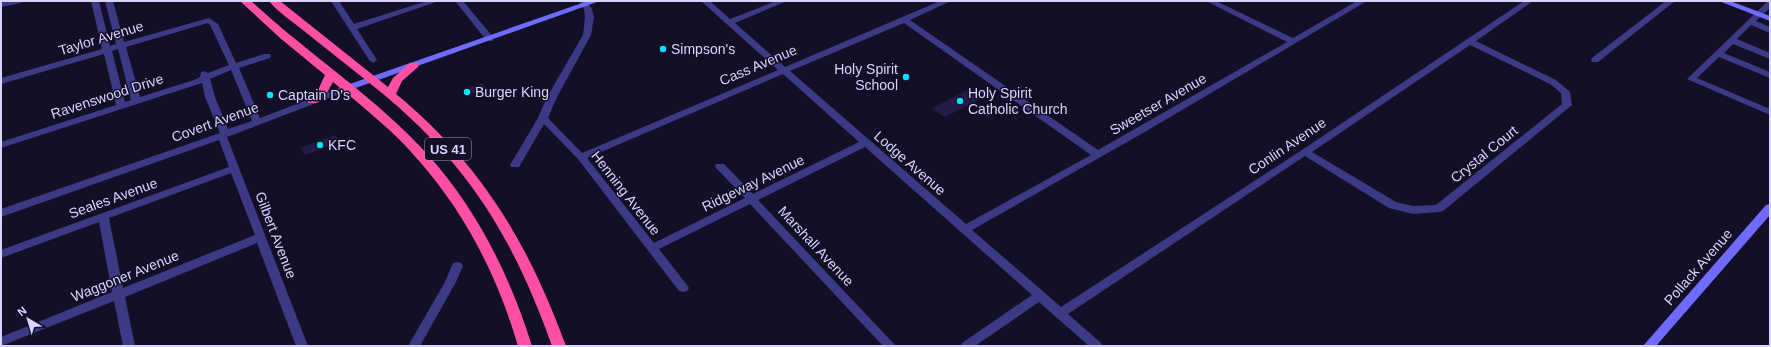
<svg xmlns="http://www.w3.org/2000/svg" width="1771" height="347" font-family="Arial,sans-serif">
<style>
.building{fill:#241b47}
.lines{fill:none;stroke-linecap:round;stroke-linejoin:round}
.street{fill:#3d3a85;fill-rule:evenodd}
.secondary{fill:#6f6bff;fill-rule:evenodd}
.highway{fill:#ff4fa3;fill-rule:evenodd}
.poi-dot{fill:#00e5ff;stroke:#130f26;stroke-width:1.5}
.labels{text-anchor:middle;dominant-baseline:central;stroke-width:3;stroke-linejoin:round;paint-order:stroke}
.shield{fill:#130f26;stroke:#9e99be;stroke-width:1}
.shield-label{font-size:13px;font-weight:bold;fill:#d9d4ff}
.street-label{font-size:14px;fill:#d9d4ff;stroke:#130f26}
.poi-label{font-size:14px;fill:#d9d4ff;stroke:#130f26;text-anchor:start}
</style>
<rect width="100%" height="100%" fill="#130f26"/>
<path class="building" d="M482,83l4,6 -18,6 -4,-6z
M978,88l7,5 -5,3 2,2 -37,19 -12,-7 2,-1 -3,-1 38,-19 2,1z
M335,135l4,7 -34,13 -4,-7z"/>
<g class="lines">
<path class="street" d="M8,1h14l-1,2 -20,4v-4z
M91,1h8l11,45 6,-2 -11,-43h8l11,41 85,-24 9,6 18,39 28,-9h6l1,2 -1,2 -31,10 21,50 84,-32 3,-1 5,3 -2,2 -123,47 81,209h-12l-39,-103 -132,54 10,49h-12l-9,-45 -113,45v-9l111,-45 -13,-70 -98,36v-8l228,-83 -10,-27 -218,77v-8l219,-76 -15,-36 -3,-14 -201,65v-6l115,-37 -12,-51 -103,30v-6l101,-29zM208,23l2,2 19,40 -21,8 -4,-2 -3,1 -1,5 -6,3 -54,17 -14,-50zM118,49l13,51 -6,2 -13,-51zM231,70l21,51 -24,8 -13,-32 -5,-18zM231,173l24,62 -132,53 -14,-70z
M331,1h8l15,23 73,-23h12l-82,28 20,31 -4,3 -4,-3z
M455,1h8l30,36v4h-6z
M579,1h8l5,8 2,8 -3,18 -34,62 -9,21 34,35 196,-83 -77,-69h9l20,18 46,-18h11l-52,22 50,44 155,-66h11l-41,19 188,130 189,-108 -81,-41h10l77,37 64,-37h10l-224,132 -171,97 89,77 241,-157 222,-149h9l-57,40 80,39 14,12 2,13 -129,106 -4,1 -26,2 -24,-6 -84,-52 -237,158 33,29 2,3h-14l-50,-44 -64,44h-15l2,-3 70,-48 -167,-148 -107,53 138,146h-13l-133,-142 -91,45 28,36 2,3 -2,3 -4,1 -4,-1 -101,-132 -34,-35 -25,43h-8l-1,-2 28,-47 9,-21 36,-62 2,-18 -1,-8zM904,23l187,132 -125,69 -176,-153zM1470,45l80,39 11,9 1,11 -126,101 -23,1 -17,-4 -84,-50zM783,74l76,68 -106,52 -29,-30h-8l-1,2 1,2 29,30 -91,45 -67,-85z
M1666,1h9l-77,61h-6l-1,-2 1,-2z
M1767,2h3v6l-14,13 14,6v6l-19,-8 -14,14 33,14v6l-37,-15 -9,9 46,19v6l-51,-21 -22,21 73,31v6l-83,-36z
M457,262l4,1 2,3 -7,16 -36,64h-12l37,-64 8,-19z"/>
<path class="secondary" d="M588,1h12l-250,89 -3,1 -5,-3 2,-2z
M1719,1h11l40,15v5z
M1770,204v11l-114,131h-13l123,-141z"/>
<path class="highway" d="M240,1h11c57,53 126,97 178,155 49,55 81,120 103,190h-14c-20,-68 -51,-130 -98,-184 -25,-30 -57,-55 -87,-80l-5,9 -11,12h-8l-1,-2 11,-13 6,-13 -45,-37z
M269,1h11l108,86 5,-9 17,-15h8l1,2 -1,2 -16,14 -6,13c86,71 132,149 170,252h-14c-39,-109 -84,-183 -175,-257 -26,-21 -52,-41 -78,-62 -10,-8 -22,-16 -30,-26z"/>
</g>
<g class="poi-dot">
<circle cx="663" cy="49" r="4"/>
<circle cx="906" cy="77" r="4"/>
<circle cx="467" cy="92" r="4"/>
<circle cx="270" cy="95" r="4"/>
<circle cx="960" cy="101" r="4"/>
<circle cx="320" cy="145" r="4"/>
</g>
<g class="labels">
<rect class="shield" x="425" y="138" width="46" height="22" rx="3"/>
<g class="shield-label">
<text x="448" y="149">US 41</text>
</g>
<g class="street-label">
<text transform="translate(101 38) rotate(-17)">Taylor Avenue</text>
<text transform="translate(758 65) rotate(-23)">Cass Avenue</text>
<text transform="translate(107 96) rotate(-18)">Ravenswood Drive</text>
<text transform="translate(1158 104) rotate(-30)">Sweetser Avenue</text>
<text transform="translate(215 122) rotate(-20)">Covert Avenue</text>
<text transform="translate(1287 146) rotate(-34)">Conlin Avenue</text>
<text transform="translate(1484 154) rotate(-39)">Crystal Court</text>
<text transform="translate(910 163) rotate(41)">Lodge Avenue</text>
<text transform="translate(753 183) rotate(-26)">Ridgeway Avenue</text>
<text transform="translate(626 193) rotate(52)">Henning Avenue</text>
<text transform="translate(113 198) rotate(-20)">Seales Avenue</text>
<text transform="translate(276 235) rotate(69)">Gilbert Avenue</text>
<text transform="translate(816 246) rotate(47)">Marshall Avenue</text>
<text transform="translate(1698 267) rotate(-49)">Pollack Avenue</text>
<text transform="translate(125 276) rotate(-22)">Waggoner Avenue</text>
</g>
<g class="poi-label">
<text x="671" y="49">Simpson's</text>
<text x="898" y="69" text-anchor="end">Holy Spirit<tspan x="898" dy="16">School</tspan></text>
<text x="475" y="92">Burger King</text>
<text x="968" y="93">Holy Spirit<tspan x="968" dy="16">Catholic Church</tspan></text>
<text x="278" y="95">Captain D's</text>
<text x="328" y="145">KFC</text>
</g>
</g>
<rect width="1771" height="347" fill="none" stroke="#d9d4ff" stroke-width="4"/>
<g transform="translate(28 319) rotate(322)" stroke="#130f26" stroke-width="3" paint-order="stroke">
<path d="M0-3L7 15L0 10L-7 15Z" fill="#d9d4ff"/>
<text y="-6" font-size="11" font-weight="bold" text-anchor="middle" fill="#d9d4ff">N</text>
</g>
</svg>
